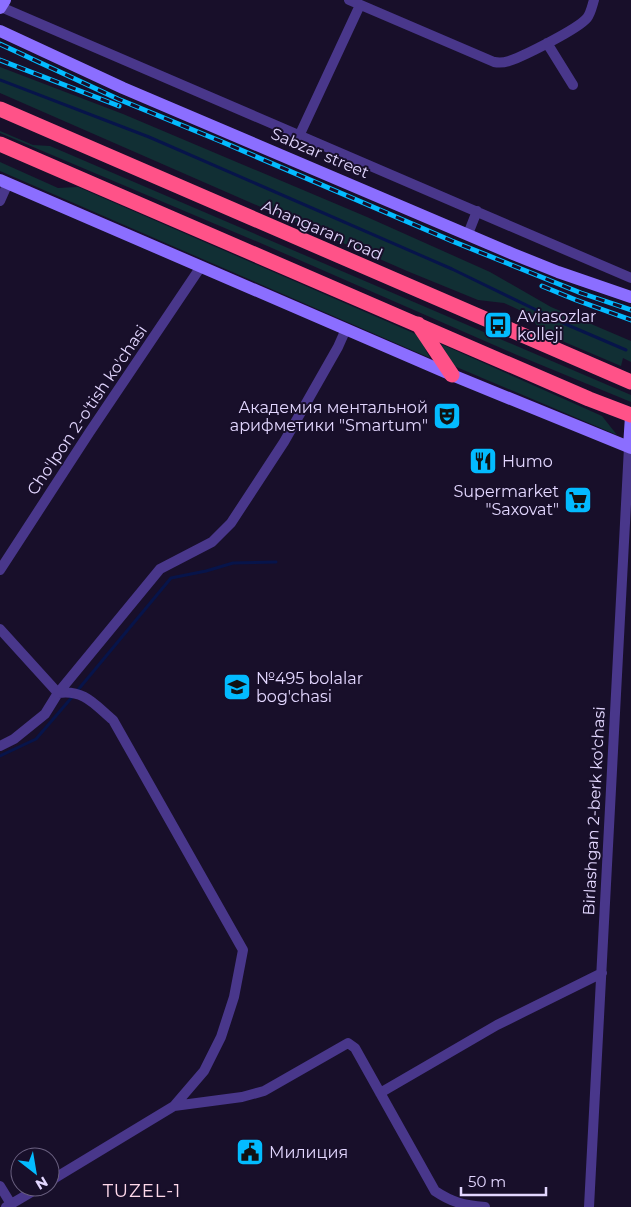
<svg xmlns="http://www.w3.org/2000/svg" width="631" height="1207" font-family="Montserrat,sans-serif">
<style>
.green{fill:#112f34}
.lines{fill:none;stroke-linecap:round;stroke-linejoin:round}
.stream{stroke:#07144a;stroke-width:3}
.street{stroke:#49378b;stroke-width:10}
.secondary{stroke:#8b6eff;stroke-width:12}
.highway{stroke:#ff5288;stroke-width:15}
.rail-casing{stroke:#03bbff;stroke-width:5}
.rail{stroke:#180f2a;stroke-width:3;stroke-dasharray:9;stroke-linecap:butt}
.labels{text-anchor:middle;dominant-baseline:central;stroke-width:4;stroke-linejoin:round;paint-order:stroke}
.street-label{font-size:16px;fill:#e3d7ff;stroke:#180f2a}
.poi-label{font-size:16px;fill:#e3d7ff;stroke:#180f2a;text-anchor:start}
.neighbourhood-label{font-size:18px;letter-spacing:1px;fill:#ffd9eb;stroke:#180f2a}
</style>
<rect width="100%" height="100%" fill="#180f2a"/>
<path class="green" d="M0,67l123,47 244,103 123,55 61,35 80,34v21l-8,-4 -2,8 -80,-34 -11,-17 -26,-12 -26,-3 -71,-29 -407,-178z
M0,131l33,14 17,1 581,249v7l-114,-47 -252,-110 -265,-112z
M0,162l58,26 20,-1 340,148 12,23 -430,-187z
M441,344l161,72 15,19 -163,-69z"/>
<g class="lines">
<path class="stream" d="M0,80l149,57 303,132 111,54 63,27
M77,691l94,-113 35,-7 27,-8 43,-1
M0,756l36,-17 37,-43"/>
<path class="street" d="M349,0l145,62c5,1 9,1 15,-1 15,-5 69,-32 78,-43 4,-5 5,-12 7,-18
M1,7l630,271
M547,43l26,42
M300,134l60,-129
M0,201l8,-18
M468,234l9,-23
M0,570l89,-137 111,-165
M0,629l58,64c26,-4 37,12 55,27l130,230 -9,47 -13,40 -17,34 -30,35 -124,75
M0,746l14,-7 31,-25 13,-21 102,-124 52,-27 19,-19 53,-81 54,-95 8,-18
M380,1093l117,-68 105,-52
M174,1106l68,-9 22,-6 84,-48 7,5 80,143c18,12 29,14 50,16
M0,1186l11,18
M6,1207l34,-20
M589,1207l40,-760"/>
<path class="secondary" d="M0,8l5,-8
M0,31l123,57 390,166 45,18 73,25
M0,180l452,195 179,73
M629,447l2,-31"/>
<path class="highway" d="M0,109l631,273
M0,144l589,255 42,16
M418,324l34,51"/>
<g class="rail-casing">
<path id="rail" d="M0,44l118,55 102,42 232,100 129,52 50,17
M0,60l119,46
M542,286l34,14 55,20"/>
</g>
<use href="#rail" class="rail"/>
</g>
<defs>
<g id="bus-square" transform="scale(1.4375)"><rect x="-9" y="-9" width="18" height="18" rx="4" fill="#03bbff" stroke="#180f2a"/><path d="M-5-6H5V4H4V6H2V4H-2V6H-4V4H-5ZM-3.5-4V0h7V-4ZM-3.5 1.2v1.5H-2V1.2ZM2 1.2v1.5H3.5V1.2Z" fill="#111"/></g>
<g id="theatre-square" transform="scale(1.4375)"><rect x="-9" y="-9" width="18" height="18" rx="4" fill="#03bbff" stroke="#180f2a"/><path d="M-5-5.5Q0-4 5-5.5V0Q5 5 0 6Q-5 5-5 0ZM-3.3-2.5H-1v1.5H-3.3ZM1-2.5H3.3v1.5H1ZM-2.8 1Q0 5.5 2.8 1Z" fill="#111"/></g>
<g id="restaurant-square" transform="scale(1.4375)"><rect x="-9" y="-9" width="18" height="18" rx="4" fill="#03bbff" stroke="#180f2a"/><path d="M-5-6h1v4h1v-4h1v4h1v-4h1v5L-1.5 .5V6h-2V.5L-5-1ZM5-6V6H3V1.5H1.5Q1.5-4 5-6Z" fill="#111"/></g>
<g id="supermarket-square" transform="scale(1.4375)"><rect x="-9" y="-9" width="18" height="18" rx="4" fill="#03bbff" stroke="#180f2a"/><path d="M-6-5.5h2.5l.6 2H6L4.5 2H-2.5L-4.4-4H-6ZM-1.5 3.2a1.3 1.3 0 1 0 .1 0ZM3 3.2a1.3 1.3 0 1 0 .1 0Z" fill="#111"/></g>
<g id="school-square" transform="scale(1.4375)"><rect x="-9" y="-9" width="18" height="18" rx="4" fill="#03bbff" stroke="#180f2a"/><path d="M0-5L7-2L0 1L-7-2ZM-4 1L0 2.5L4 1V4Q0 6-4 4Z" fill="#111"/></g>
<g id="civic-square" transform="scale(1.4375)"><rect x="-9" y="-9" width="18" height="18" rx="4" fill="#03bbff" stroke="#180f2a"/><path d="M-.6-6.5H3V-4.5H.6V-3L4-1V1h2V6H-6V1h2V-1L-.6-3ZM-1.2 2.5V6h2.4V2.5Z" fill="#111"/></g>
</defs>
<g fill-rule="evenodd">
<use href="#bus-square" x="498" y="325"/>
<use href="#theatre-square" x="447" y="416"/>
<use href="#restaurant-square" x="483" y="461"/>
<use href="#supermarket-square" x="578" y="500"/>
<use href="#school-square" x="237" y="687"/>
<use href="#civic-square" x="250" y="1152"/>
</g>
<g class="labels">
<g class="street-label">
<text transform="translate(320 153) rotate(23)">Sabzar street</text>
<text transform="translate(322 230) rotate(23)">Ahangaran road</text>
<text transform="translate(87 410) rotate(-56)">Cho'lpon 2-o'tish ko'chasi</text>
<text transform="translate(594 811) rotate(-87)">Birlashgan 2-berk ko'chasi</text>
</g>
<g class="poi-label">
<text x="517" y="316">Aviasozlar<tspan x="517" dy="18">kolleji</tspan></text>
<text x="428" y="407" text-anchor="end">Академия ментальной<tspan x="428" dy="18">арифметики "Smartum"</tspan></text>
<text x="502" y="461">Humo</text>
<text x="559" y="491" text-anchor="end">Supermarket<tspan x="559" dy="18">"Saxovat"</tspan></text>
<text x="256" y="678">№495 bolalar<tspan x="256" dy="18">bog'chasi</tspan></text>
<text x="269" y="1152">Милиция</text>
</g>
<g class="neighbourhood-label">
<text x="142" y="1191">TUZEL-1</text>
</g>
</g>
<g transform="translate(35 1172) rotate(149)"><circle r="24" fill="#180f2a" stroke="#695f7f"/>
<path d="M0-4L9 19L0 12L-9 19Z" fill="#03bbff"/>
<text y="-8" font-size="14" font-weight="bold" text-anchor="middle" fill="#e3d7ff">N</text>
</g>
<path d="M461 1187v8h85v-8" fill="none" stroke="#e3d7ff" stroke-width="2.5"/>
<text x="468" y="1187" font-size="15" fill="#e3d7ff" stroke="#180f2a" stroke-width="4" paint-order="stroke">50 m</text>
</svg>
